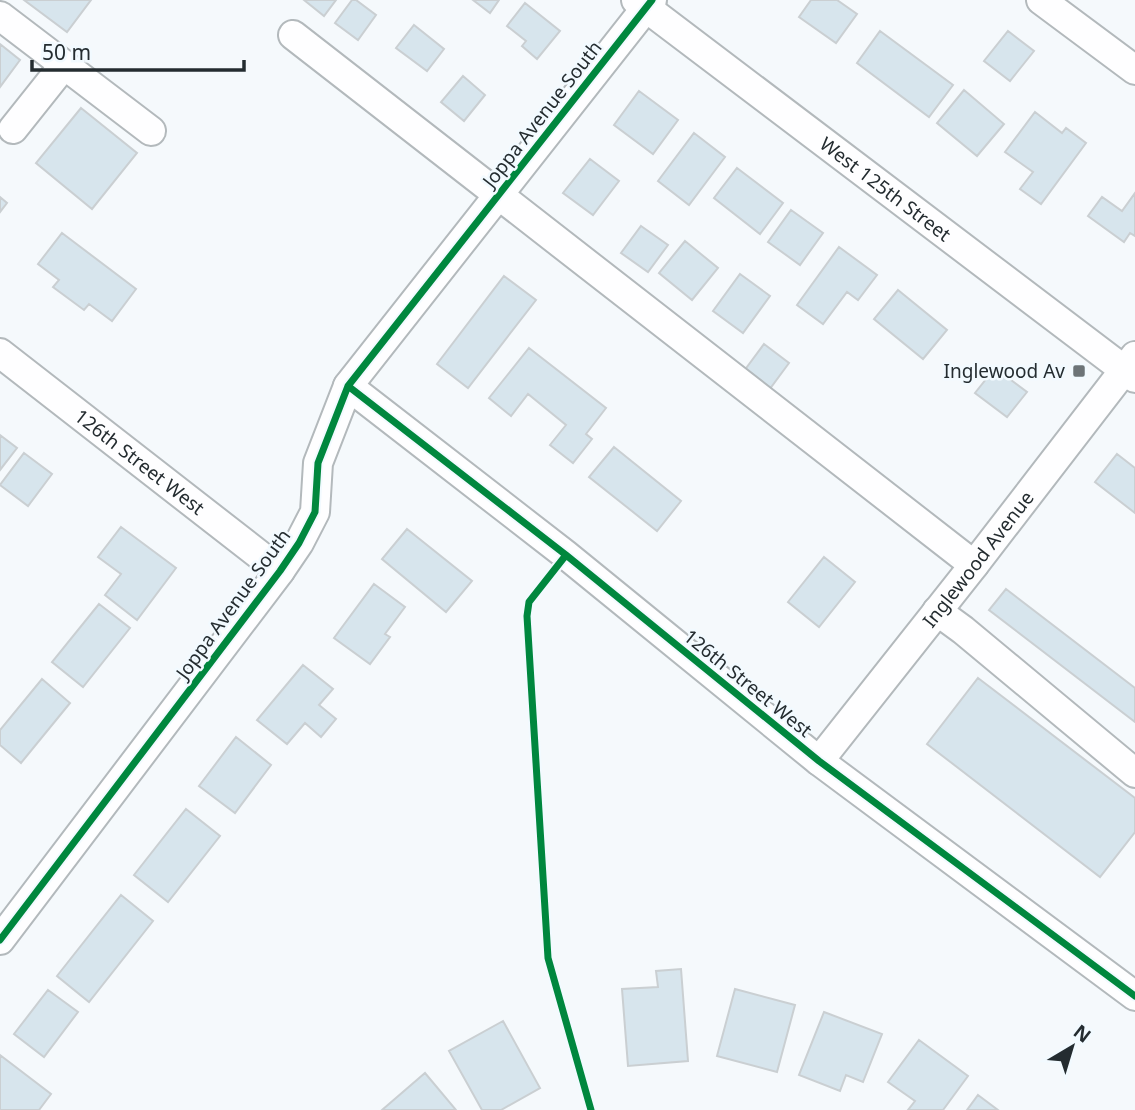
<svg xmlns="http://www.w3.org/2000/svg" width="1135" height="1110" font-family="'Noto Sans',sans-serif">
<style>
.building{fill:#d7e5ed;stroke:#cacfd2;stroke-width:2}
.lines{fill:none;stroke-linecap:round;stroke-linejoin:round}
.minor-casing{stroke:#b3b9bc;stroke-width:32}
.minor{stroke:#fefeff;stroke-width:28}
.cycleway-casing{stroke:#f2faff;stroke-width:11}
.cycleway{stroke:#00873e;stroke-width:7}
.poi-dot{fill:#6d7477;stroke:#f2faff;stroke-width:2.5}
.labels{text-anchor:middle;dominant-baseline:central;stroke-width:5;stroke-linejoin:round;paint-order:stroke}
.street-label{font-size:19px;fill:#242c30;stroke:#f2faff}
.poi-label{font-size:19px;fill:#242c30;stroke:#f2faff;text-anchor:end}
</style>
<rect width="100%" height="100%" fill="#f5f9fc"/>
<path class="building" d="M24,0h67l-24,32z
M304,0h32l-12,16z
M352,0h4l20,15 -18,25 -23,-17z
M473,0h26l-9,13z
M811,0h26l20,14 -21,29 -37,-26z
M525,3l35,28 -23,28 -15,-13 4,-5 -19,-15z
M414,25l30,24 -17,22 -31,-23z
M880,31l73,54 -24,32 -72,-54z
M1008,31l26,20 -24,30 -26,-20z
M0,44l20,16 -20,27z
M463,76l22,19 -21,26 -23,-19z
M964,90l40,34 -27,32 -40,-33z
M639,91l39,29 -25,34 -39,-29z
M81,108l56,45 -45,56 -56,-46z
M1035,112l27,21 4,-5 20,15 -45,61 -21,-15 13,-17 -28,-20z
M694,133l31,24 -36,48 -31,-24z
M590,159l29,22 -26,34 -30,-22z
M737,168l46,35 -23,31 -46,-36z
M1135,193v43l-5,-3 -6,9 -36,-26 14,-19 20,14z
M0,197l7,6 -7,9z
M791,210l32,23 -23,32 -32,-23z
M641,226l27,19 -20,27 -27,-19z
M62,233l74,56 -24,32 -23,-17 -5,6 -31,-23 6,-7 -21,-16z
M685,241l33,27 -26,32 -33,-27z
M839,247l38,28 -19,25 -11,-8 -24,32 -26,-19z
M740,274l30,22 -27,37 -30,-22z
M504,276l32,24 -68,88 -31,-24z
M898,290l49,40 -24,29 -49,-40z
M764,344l25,19 -20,27 -25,-19z
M529,348l77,60 -20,26 6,5 -19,24 -23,-18 16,-20 -38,-31 -17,22 -22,-18z
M995,368l32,24 -20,25 -32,-24z
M0,435l17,13 -17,22z
M614,447l67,54 -24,30 -68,-54z
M24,453l28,21 -24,32 -28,-21z
M1117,454l18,14v45l-40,-31z
M121,527l55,41 -39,52 -32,-25 16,-21 -23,-17z
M407,529l65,52 -26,31 -64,-53z
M824,557l31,25 -36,45 -31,-25z
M374,584l31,23 -20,27 5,3 -20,27 -36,-26z
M1006,589l129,99v34l-146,-112z
M99,604l31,24 -47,59 -31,-25z
M303,665l30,24 -14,16 17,14 -15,18 -16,-14 -18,21 -30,-24z
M978,678l157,120v34l-35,45 -173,-133z
M42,679l28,24 -49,60 -21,-18v-15z
M236,737l35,28 -36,48 -36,-27z
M186,809l34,27 -52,66 -34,-27z
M121,895l32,26 -64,81 -32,-26z
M681,969l7,92 -60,5 -6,-77 36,-2 -2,-16z
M735,989l60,16 -18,67 -60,-16z
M48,990l30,22 -34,45 -30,-23z
M824,1012l58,22 -19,48 -17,-7 -6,16 -41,-16z
M503,1021l37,67 -39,22h-19l-33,-59z
M919,1040l49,36 -25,34h-35l7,-9 -27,-19z
M0,1055l51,39 -12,16h-39z
M425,1073l31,37h-74z
M978,1095l20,15h-31z"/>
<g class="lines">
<g class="minor-casing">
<g id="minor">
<path id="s1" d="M636,0l499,378"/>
<path d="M1041,0l94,70"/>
<path d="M0,16l151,115"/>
<path d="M293,35l681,530"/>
<path d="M13,129l51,-64"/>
<path id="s2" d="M0,353l280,218"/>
<path d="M348,386l218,169 253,206 316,235"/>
<path d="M937,611l26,19 172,143"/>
<path id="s3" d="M819,761l155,-196 161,-209"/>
<path d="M0,940l280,-369 19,-28 16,-31 3,-49 30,-77 304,-386"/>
</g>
</g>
<use href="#minor" class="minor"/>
<g class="cycleway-casing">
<path id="cycleway" d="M348,386l218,169 253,206 316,235
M566,555l-37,47 -2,14 21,342 43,152
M0,940l280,-369 19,-28 16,-31 3,-49 30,-77 304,-386"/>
</g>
<use href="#cycleway" class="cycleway"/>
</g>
<rect class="poi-dot" x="1072" y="364" width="14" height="14" rx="3.5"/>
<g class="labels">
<g class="street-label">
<text transform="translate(542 114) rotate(-52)">Joppa Avenue South</text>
<text stroke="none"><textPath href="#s1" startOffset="313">West 125th Street</textPath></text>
<text stroke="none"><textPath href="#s2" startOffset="177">126th Street West</textPath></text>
<text stroke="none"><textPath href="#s3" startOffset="257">Inglewood Avenue</textPath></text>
<text transform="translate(233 604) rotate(-54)">Joppa Avenue South</text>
<text transform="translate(748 683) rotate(39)">126th Street West</text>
</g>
<g class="poi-label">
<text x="1065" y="371">Inglewood Av</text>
</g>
</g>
<g transform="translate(1072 1047) rotate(38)" stroke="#f2faff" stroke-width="5" paint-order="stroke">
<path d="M0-5L12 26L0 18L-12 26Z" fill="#242c30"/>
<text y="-10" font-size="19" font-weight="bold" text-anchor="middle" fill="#242c30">N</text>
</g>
<path d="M32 60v10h212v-10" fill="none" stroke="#242c30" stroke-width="3.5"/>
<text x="42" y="60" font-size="21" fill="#242c30" stroke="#f2faff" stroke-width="5" paint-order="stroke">50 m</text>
</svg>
